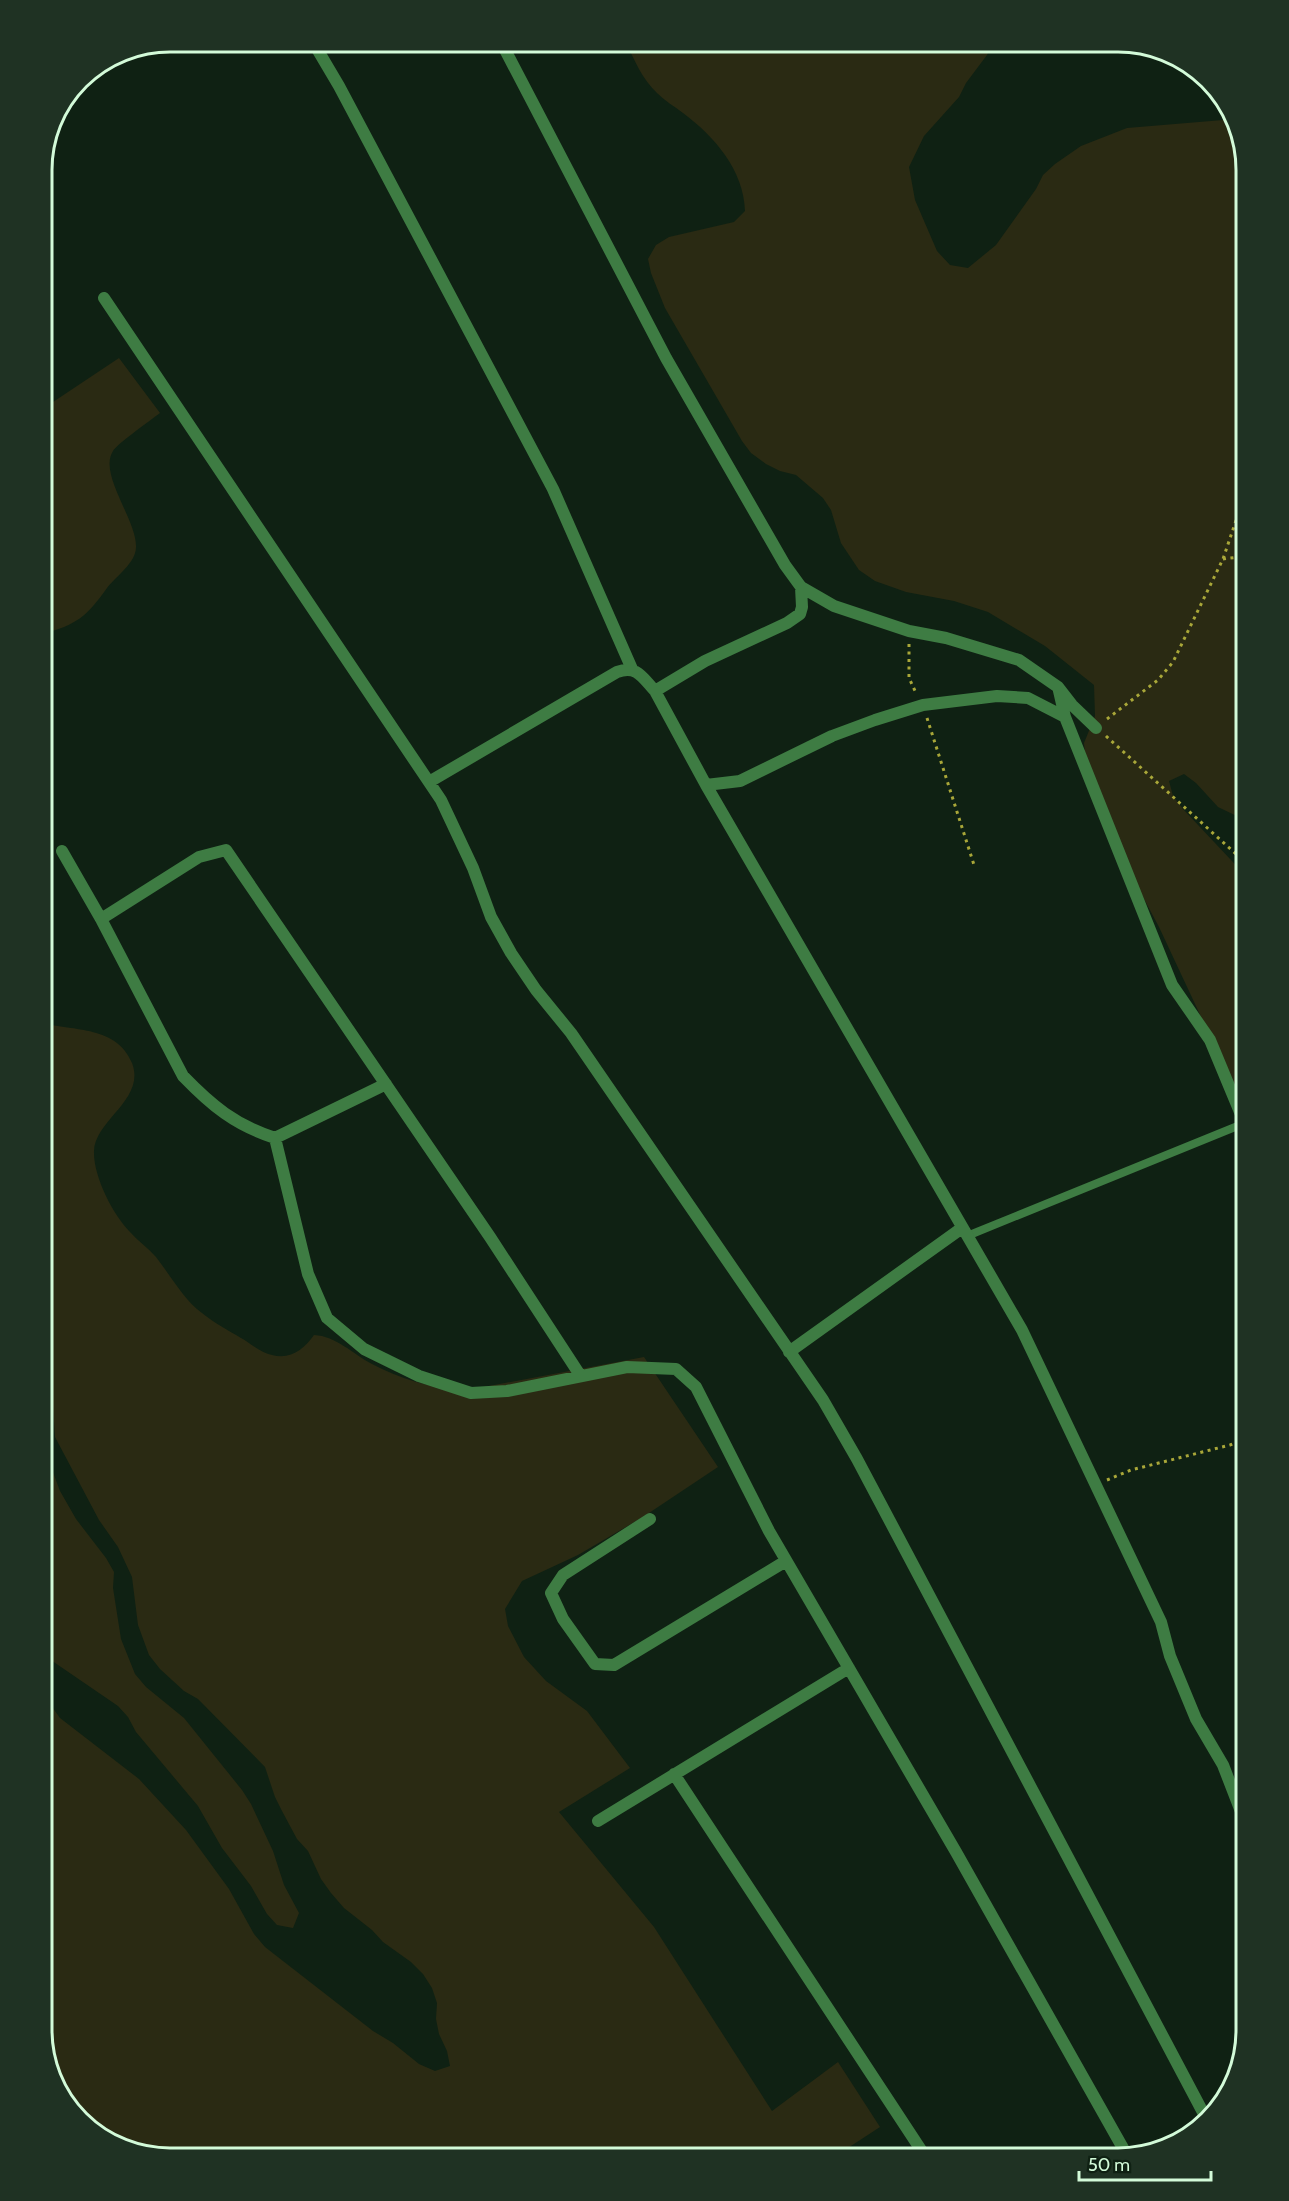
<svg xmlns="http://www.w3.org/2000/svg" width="1289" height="2201" font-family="Cabin,sans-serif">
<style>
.green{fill:#2a2a13}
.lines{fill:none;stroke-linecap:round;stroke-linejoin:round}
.path{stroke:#a9a739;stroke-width:3;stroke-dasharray:3 4.5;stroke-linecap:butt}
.service{stroke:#3e7c43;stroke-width:8}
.minor{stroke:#3e7c43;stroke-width:12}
.rim{fill:none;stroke:#d3fbd9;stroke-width:3}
</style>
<rect width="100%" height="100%" fill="#0f2113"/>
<path class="green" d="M626,42h368l-7,13 -21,28 -7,14 -35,39 -15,31 6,33 22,51 13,14 18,3 28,-23 40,-56 7,-14 12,-11 26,-18 46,-18 108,-9 12,52v481c-11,30 -18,39 0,69v100l-29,-14 -22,-24 -12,-9 -15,7 4,15 10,13 64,68v238l-88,-188 -66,-124 -6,-28 -3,-32 11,-27 -1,-31 -49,-39 -57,-34 -34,-11 -48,-9 -31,-11 -16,-11 -18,-27 -10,-33 -8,-12 -27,-23 -16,-4 -14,-7 -15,-11 -9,-12 -77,-133 -14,-35 -3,-14 8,-14 13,-8 65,-15 11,-11c-1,-41 -31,-75 -62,-98 -9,-7 -18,-12 -26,-20 -14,-13 -23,-33 -31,-51z
M119,358l41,55c-9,7 -43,31 -47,38 -15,23 24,69 23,96 0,16 -20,29 -29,41 -20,28 -30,37 -65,46v-240l8,10z
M42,1023c32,8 75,3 90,40 14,36 -37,57 -38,88 -1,25 19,64 36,81 8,9 18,16 26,25 15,19 27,42 46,56 12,10 26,17 39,25 9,5 20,15 31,17 19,5 32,-6 42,-20 22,1 39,19 58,29 26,14 60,24 90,27l182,-34 74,110 -75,50 -65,38 -56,26 -17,28 3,17 16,31 22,24 41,30 43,57 -71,44 95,115 118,184 66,-49 42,65 -49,32h-668l-64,-22 -44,-50 -11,-46 1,-17 -3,-5v-326l18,25 79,61 47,51 43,59 25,45 11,13 108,84 20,12 26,21 16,7 15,-5 -3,-15 -8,-17 -3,-15 1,-16 -5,-15 -9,-14 -12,-12 -28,-20 -11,-12 -28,-22 -13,-15 -10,-14 -13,-28 -11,-12 -15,-28 -7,-14 -10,-30 -67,-68 -14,-8 -24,-22 -11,-14 -11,-30 -6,-48 -14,-30 -19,-27 -44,-83 -2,-30 -7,-30 -4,-2z
M42,1443l18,48 16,28 30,39 8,14 -1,16 8,51 14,35 11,13 38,31 58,72 9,14 22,47 11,34 15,28 -6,15 -16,-3 -10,-11 -16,-28 -29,-38 -24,-42 -62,-74 -8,-15 -10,-11 -76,-52z"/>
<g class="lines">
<path class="path" d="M1223,559l24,-3
M909,644v34l7,15
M927,718l48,150
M1107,719l51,-39 15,-18 50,-103 24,-71
M1106,736l141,128
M1107,1480l24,-10 99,-25 17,-7"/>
<path class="service" d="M967,1236l278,-113"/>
<path class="minor" d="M313,42l26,44 214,403 79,180
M501,42l165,316 119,207 16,22 33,19 75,25 37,7 73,22 39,27 14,18 24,23
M104,298l337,502 32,68 18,49 20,36 25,37 35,43 252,367 34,59 349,659
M655,691l51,94 316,545 139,292 9,34 26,63 27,46 24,62
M1059,691l6,26 107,268 38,55 37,89
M429,782l188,-110c20,-7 25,5 38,19l50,-30 82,-38 13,-9 2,-7 -1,-20
M706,785l34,-4 92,-45 43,-16 48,-15 74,-9 31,2 37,19
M62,851l39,68 82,157c29,30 52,49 92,62l111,-54
M101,919l98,-62 27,-7 264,387 90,138
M275,1138l33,136 19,44 37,31 55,27 52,17 36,-2 120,-24 49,2 20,18 73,144 187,321 172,305
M789,1352l173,-124
M650,1519l-87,56 -12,18 12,26 32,45 19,1 172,-104
M674,1774l253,385
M598,1821l251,-153"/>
</g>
<path d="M0 0H1289V2201H0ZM170 52H1118A118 118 0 0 1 1236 170V2030A118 118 0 0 1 1118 2148H170A118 118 0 0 1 52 2030V170A118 118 0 0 1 170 52Z" fill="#1f3223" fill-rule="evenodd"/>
<path class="rim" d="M170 52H1118A118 118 0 0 1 1236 170V2030A118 118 0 0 1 1118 2148H170A118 118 0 0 1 52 2030V170A118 118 0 0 1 170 52Z"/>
<path d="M1079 2171v9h132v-9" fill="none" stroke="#d3fbd9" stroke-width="3"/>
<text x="1088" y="2171" font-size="18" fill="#d3fbd9" stroke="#0f2113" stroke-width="4.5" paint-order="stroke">50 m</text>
</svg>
